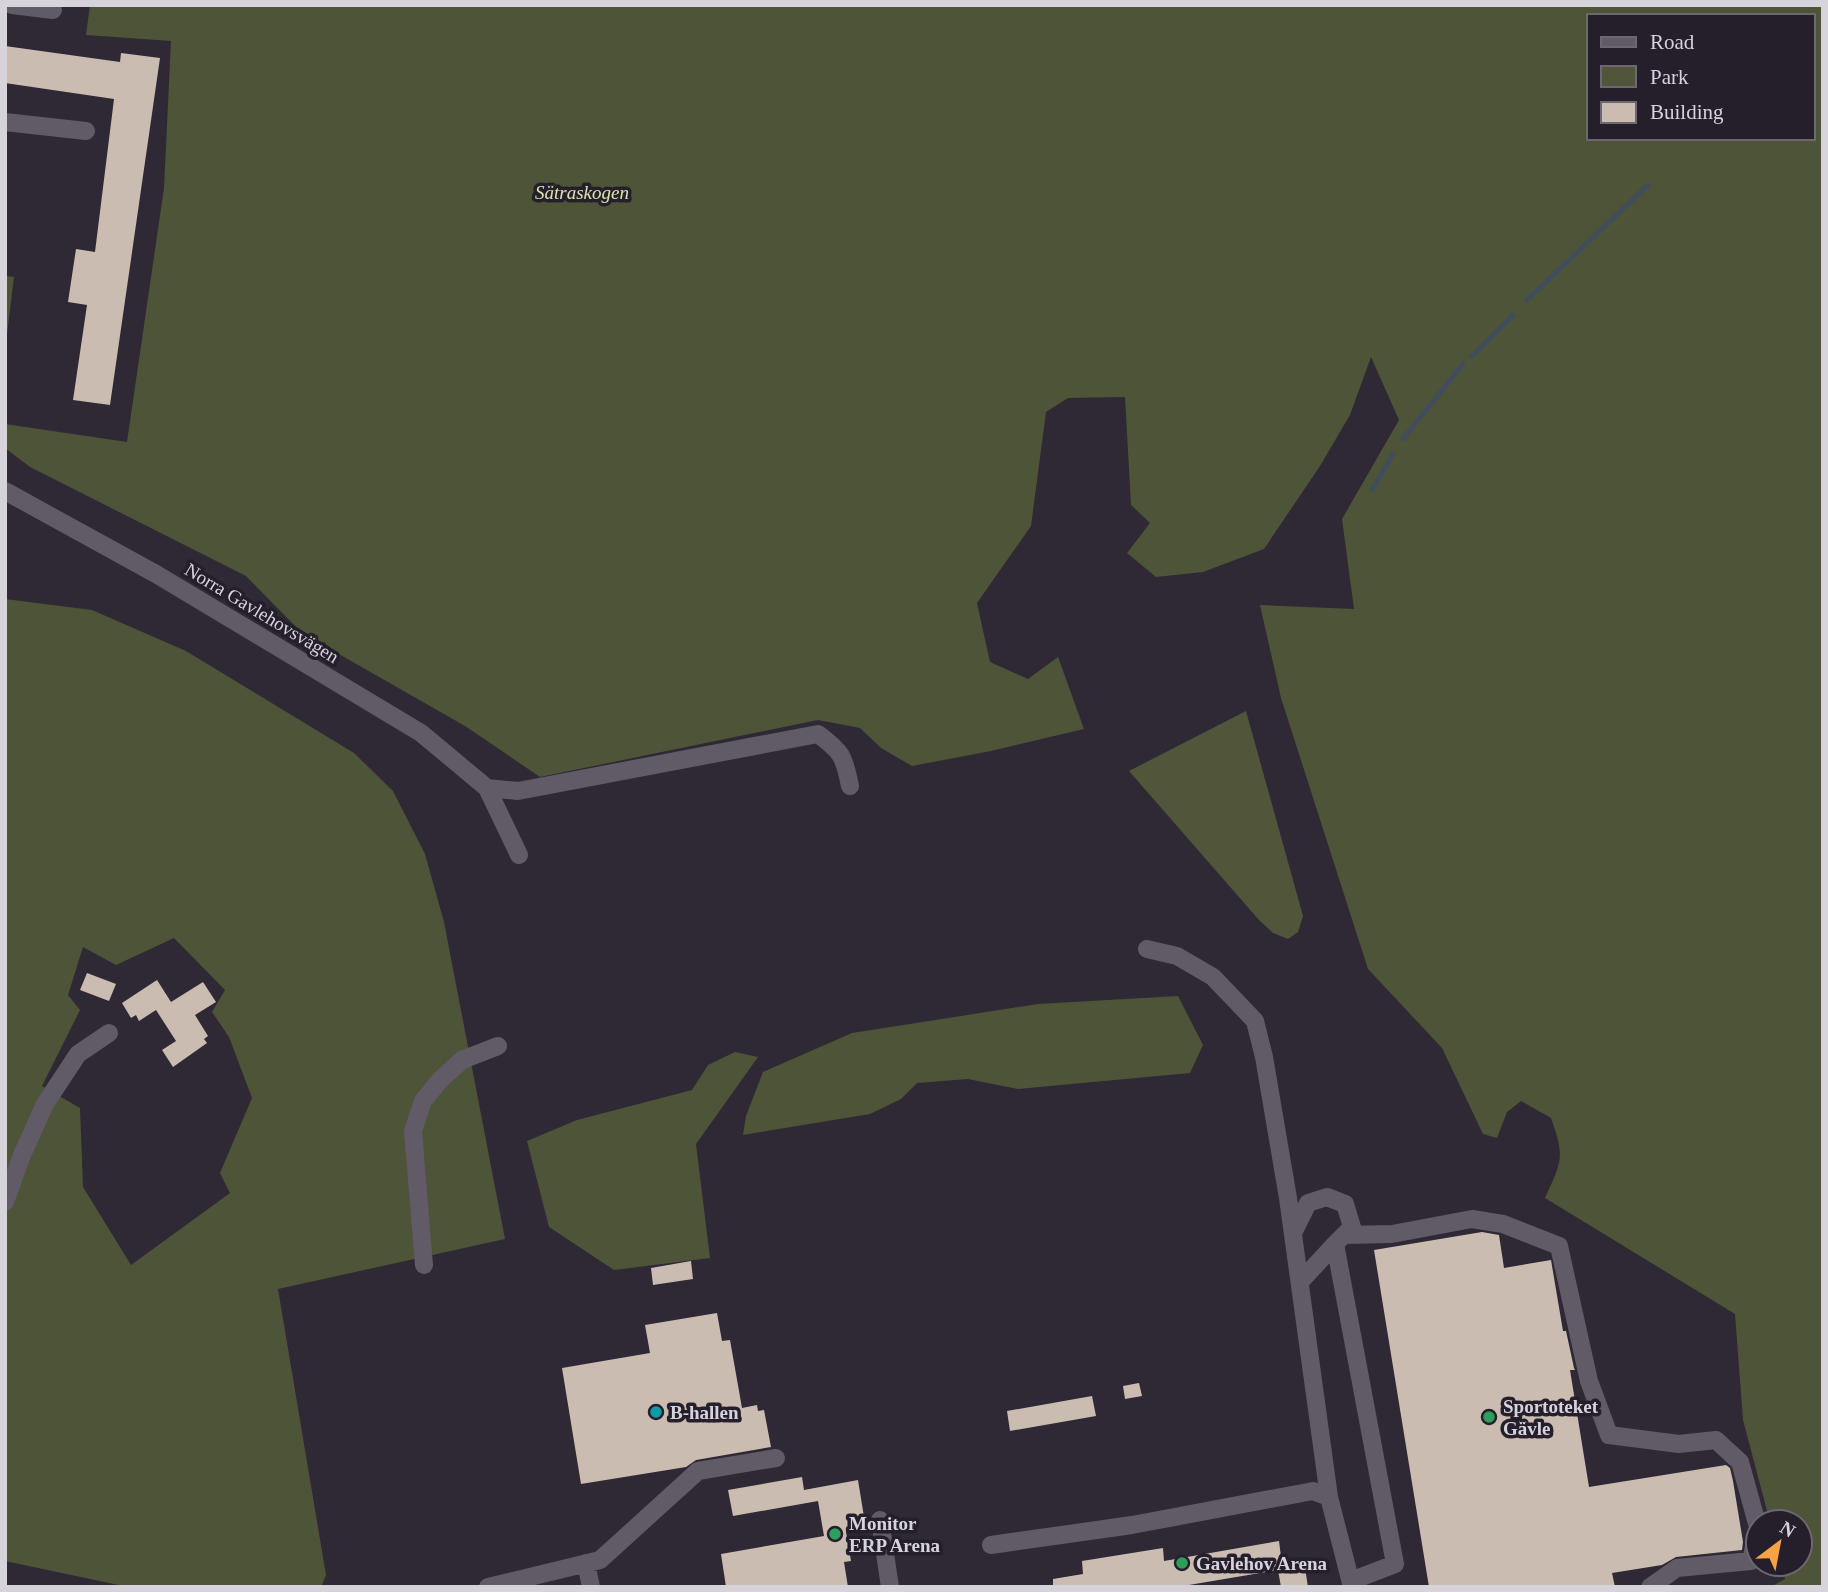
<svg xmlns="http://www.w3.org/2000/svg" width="1828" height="1592" font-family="Georgia,serif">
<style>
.green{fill:#51563a}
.forest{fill:#4e5437;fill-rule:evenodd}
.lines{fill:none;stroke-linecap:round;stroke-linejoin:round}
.stream{stroke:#414d5c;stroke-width:5}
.building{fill:#cbbcb2}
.minor{stroke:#615a67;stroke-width:18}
.culture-dot{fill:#0f9aa8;stroke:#251f2b;stroke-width:2.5}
.leisure-dot{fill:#2e9e5b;stroke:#251f2b;stroke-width:2.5}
.labels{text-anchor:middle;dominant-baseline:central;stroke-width:7;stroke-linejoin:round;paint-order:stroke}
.park-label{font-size:19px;font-style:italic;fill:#dae5ac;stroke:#251f2b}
.street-label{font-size:19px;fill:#d7d3db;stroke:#251f2b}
.poi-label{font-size:19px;font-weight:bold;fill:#d7d3db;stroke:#251f2b;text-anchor:start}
</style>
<rect width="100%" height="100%" fill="#2f2935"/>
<path class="green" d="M1246,711l57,205 -5,16 -10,7 -15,-6 -14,-13 -130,-149z"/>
<path class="forest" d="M90,5h1733v1582h-52l14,-8 -4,-15h19v-42h-30l-27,-102 -8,-106 -190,-116c17,-37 20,-41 6,-80l-30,-17 -14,11 -10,26 -14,-4 -41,-86 -74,-79 -87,-271 -21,-93 94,4 -12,-90 57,-99 -28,-63 -21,58 -30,51 -56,83 -61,23 -47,5 -29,-24 23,-30 -19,-18 -6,-108 -57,1 -22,14 -15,114 -54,77 13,59 38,17 30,-22 26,72 -93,22 -79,15 -31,-18 -21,-20 -42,-8 -278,57 -75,-51 -163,-93 -56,-57 -216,-109 -25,-19v-24l122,18 37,-254 7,-147 -85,-6zM1588,16h224v122h-224z
M5,276l9,1 -9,74z
M5,599l87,11 94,41 168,102 39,38 32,63 19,68 61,317 -227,50 48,286 -5,12h-193l-123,-26zM174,938l51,52 -13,22 17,25 23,61 -32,75 10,20 -99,72 -48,-78 -3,-79 -38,-22 38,-76 -12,-15 15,-48 33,18z
M1178,996l25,49 -13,28 -172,16 -50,-10 -51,4 -16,16 -31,15 -127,21 3,-19 17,-44 89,-39 186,-29z
M735,1052l23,5 -62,87 14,114 -96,12 -65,-43 -22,-86 50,-21 115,-30 16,-25z"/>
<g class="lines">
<path class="stream" d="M1527,300l121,-115
M1472,356l41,-41
M1403,439l60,-75
M1372,490l21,-36"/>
</g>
<path class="building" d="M5,46l115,16 1,-9 39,5 -50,347 -37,-5 14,-95 -19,-3 8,-53 19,3 19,-153 -109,-16z
M87,973l29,11 -7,17 -29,-11z
M157,980l14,22 32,-20 13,20 -21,13 13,21 -4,3 3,4 -34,24 -11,-17 14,-9 -20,-31 -17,11 -3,-6 -5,3 -9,-15z
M1482,1232l17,3 5,33 47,-8 12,71h3l8,37 1,2h-5l19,117 137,-22 4,3 3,13 10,61 -1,8 -66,7 -14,8 -50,8 3,14h-186l-55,-337z
M691,1261l2,18 -40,6 -2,-17z
M717,1313l5,28 8,-1 12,68 15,-3 1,6 6,-1 7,37 -75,13 -10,7 -105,17 -19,-116 88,-15 -5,-28z
M1139,1383l3,13 -17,3 -2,-13z
M1092,1396l4,20 -86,15 -3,-20z
M802,1477l2,13 54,-10 8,49 -20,3 5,29 -7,1 4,25h-122l-5,-33 103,-18 -6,-35 -85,15 -5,-26z
M1279,1541l3,24 22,-3 4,25h-27l-3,-17 -101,17h-124v-8l30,-5 -1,-13 81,-13 1,13z"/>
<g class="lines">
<path class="minor" d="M12,5l41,5
M5,122l81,9
M5,491l151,83 265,159 66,55 31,3 300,-57c24,18 26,22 32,52
M487,788l32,67
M1147,949l30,7 36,21 42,44 9,36 24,141 41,299 23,90
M5,1202l17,-47 23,-51 33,-50 31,-21
M1293,1233l15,-30 19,-6 18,7 7,23 -17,17 60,320 -44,17
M1344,1235l48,-1 80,-15 31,5 56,22 30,135 20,54 70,9 37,-4 24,22 18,65 -7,34 -74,7 -27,19
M424,1265l-11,-134 10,-30 17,-21 22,-20 36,-14
M1300,1282l35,-38
M880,1520l10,67
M991,1545l141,-20 181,-34 16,6
M586,1563l5,24
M488,1587l112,-27 98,-89 78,-13"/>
</g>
<circle class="culture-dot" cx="656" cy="1412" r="7"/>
<g class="leisure-dot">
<circle cx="1489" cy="1417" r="7"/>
<circle cx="835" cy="1534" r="7"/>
<circle cx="1182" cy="1563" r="7"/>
</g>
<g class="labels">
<g class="park-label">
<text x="582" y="192">Sätraskogen</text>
</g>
<g class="street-label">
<text transform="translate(262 613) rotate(31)">Norra Gavlehovsvägen</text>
</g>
<g class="poi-label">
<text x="1503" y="1406">Sportoteket<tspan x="1503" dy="22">Gävle</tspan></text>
<text x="670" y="1412">B-hallen</text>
<text x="849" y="1523">Monitor<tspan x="849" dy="22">ERP Arena</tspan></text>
<text x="1196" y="1563">Gavlehov Arena</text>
</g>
</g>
<rect width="1828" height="1592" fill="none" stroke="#d7d3db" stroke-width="14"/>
<rect x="1587" y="14" width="228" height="126" fill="#251f2b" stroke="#6c6771" stroke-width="2"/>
<rect x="1601" y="37" width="35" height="10" fill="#615a67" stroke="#6c6771" stroke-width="2"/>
<text x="1650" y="49" font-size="21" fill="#d7d3db">Road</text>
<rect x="1601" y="66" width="35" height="21" fill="#51563a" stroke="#6c6771" stroke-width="2"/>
<text x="1650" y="84" font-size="21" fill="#d7d3db">Park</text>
<rect x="1601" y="102" width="35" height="21" fill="#cbbcb2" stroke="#6c6771" stroke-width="2"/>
<text x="1650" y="119" font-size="21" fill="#d7d3db">Building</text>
<g transform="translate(1779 1543) rotate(32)"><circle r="33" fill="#251f2b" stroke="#6c6771" stroke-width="2"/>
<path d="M0-5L12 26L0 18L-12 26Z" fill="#f7a248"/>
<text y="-10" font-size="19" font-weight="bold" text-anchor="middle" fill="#d7d3db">N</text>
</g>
</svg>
